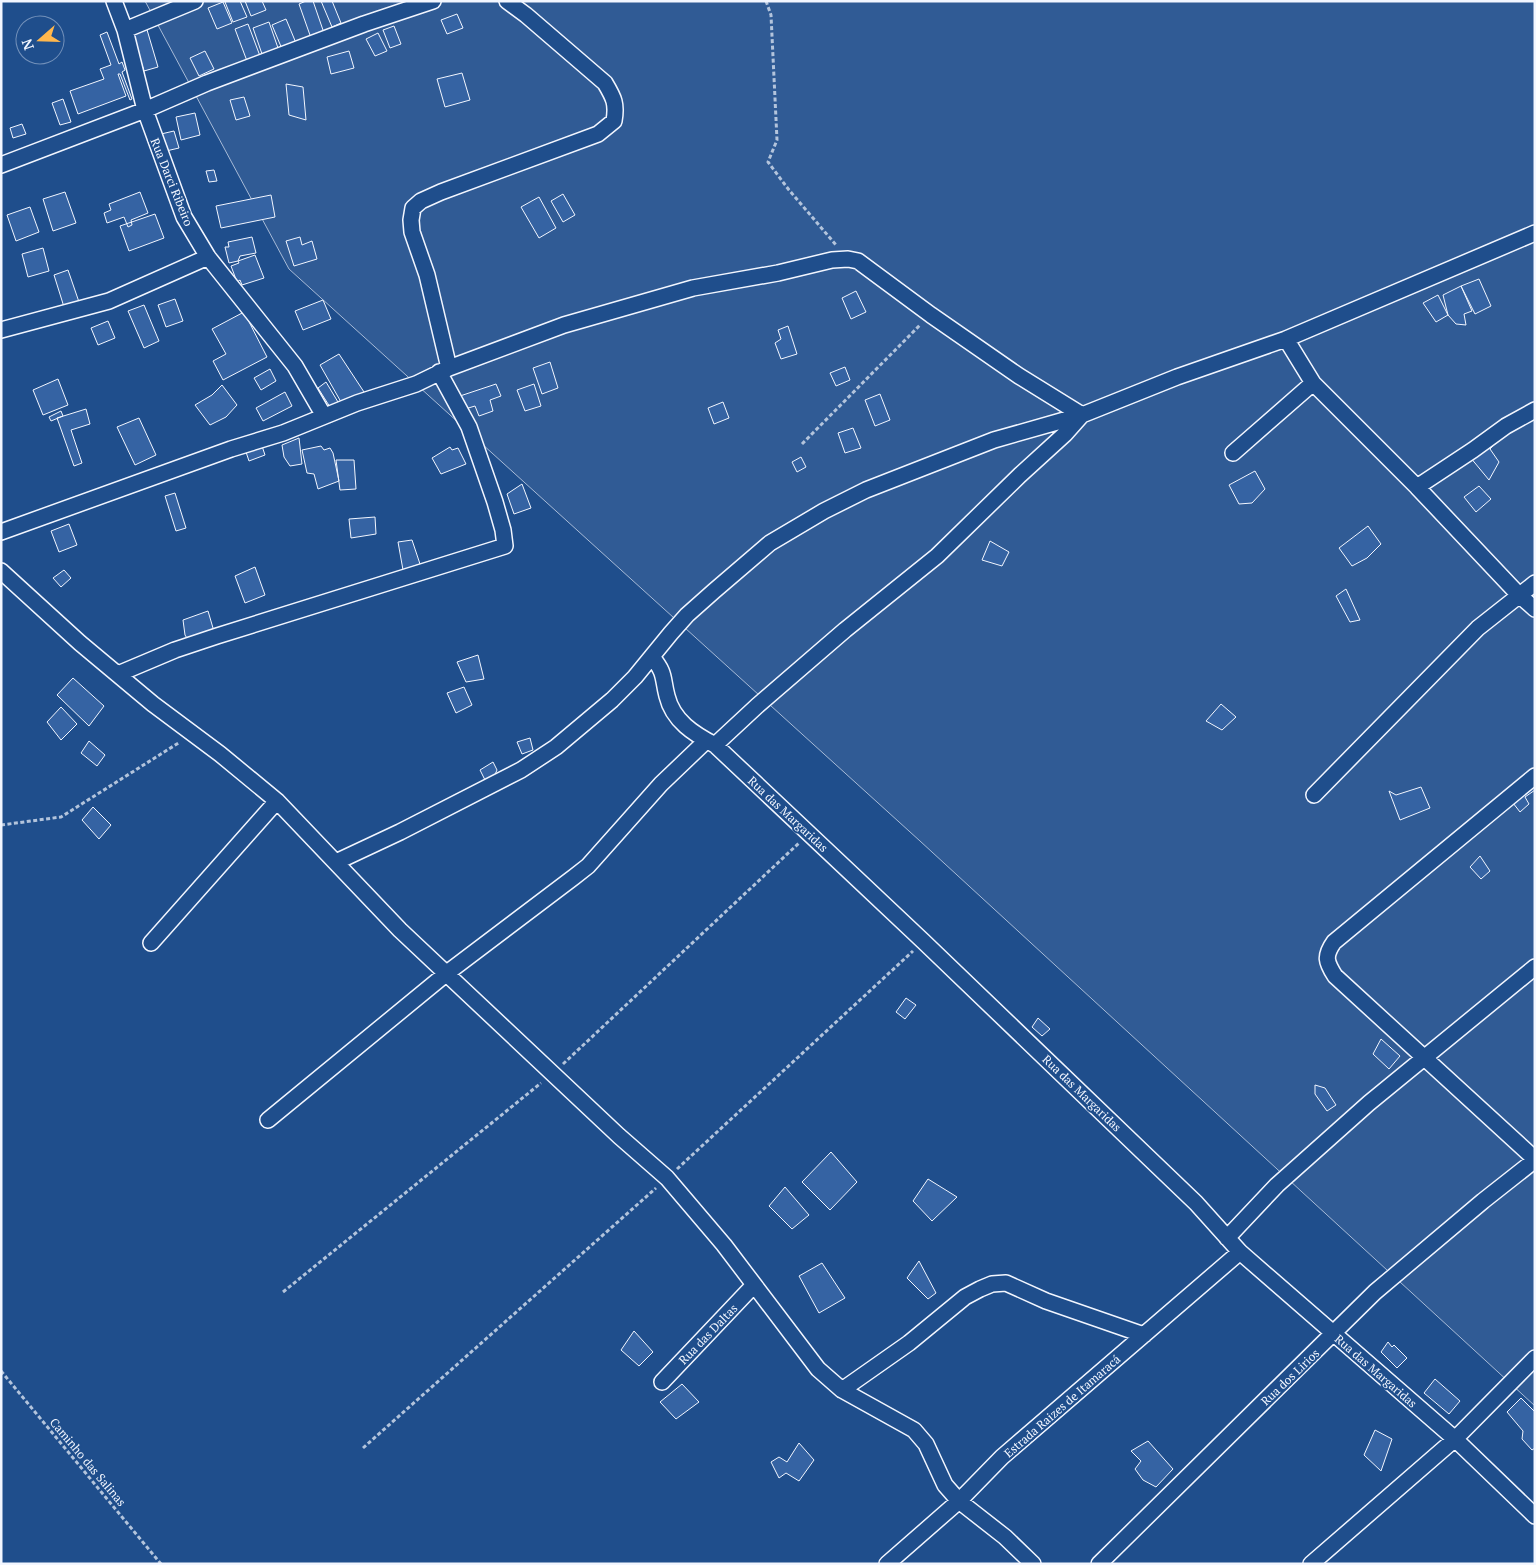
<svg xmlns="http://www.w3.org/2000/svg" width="1536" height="1565" font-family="'PT Serif',serif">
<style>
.built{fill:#305b95;stroke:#a8bbd7}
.building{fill:#3563a3;stroke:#f2f6ff}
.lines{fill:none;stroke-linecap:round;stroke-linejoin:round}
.street-casing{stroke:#f2f6ff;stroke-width:18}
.path{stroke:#b3c4dc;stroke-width:3;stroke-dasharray:4 2.5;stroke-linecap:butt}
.street{stroke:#1f4e8c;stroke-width:15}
.labels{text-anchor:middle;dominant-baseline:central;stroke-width:4;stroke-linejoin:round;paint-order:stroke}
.street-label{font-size:12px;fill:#f2f6ff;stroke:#1f4e8c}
</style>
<rect width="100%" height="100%" fill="#1f4e8c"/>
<path class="built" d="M145,1h1390v1405l-615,-565 -631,-572z"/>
<path class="building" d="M228,1h12l7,16 -14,5 -8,-20z
M245,1h17l4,9 -15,6z
M306,1h7l11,32 -13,5 -12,-34z
M321,1h11l9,22 -9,4z
M223,2l9,21 -15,6 -9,-21z
M457,14l6,14 -16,6 -6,-14z
M286,19l10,24 -14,6 -10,-24z
M269,22l9,26 -16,6 -9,-26z
M145,23l13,44 -14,4 -14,-43z
M248,24l12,32 -13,5 -12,-32z
M394,26l7,18 -11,4 -7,-18z
M107,32l12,32 3,-2 3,8 -3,2 10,27 -2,1 -10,-26h-2l8,22 -48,18 -8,-23 34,-12 -4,-10 11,-4 -11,-30z
M378,33l9,18 -12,5 -9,-17z
M205,51l9,18 -15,7 -9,-18z
M349,51l5,17 -23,6 -4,-17z
M462,73l8,27 -25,7 -8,-28z
M286,84l17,3 3,33 -17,-5z
M244,97l6,19 -14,4 -6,-20z
M63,99l8,23 -11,3 -8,-22z
M195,113l5,22 -19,5 -5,-23z
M22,124l4,10 -13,4 -3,-10z
M174,131l5,17 -13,3 -5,-17z
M214,170l3,11 -8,1 -3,-11z
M65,192l11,31 -23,8 -10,-32z
M140,192l8,21 -17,7 1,5 -4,2 -4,-10 -17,6 -3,-10 7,-3 -2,-6z
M563,194l12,21 -12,7 -12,-21z
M271,195l4,22 -54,11 -5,-22z
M539,197l17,31 -17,10 -18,-31z
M30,207l9,25 -23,9 -9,-26z
M155,214l9,24 -35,13 -9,-25z
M252,237l4,16 -16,3 -2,5 -9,2 -4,-16h4l-1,-5z
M300,237l2,8 10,-4 5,18 -23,7 -8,-25z
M43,248l6,23 -21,6 -6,-23z
M255,255l9,23 -22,7 -2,-5 -3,2 -6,-16 8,-3 -1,-2z
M68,270l11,32 -15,5 -10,-32z
M1479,279l12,27 -16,8 -14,-28z
M1461,286l11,25 -8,3 2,11 -10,-1 -8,-9 -5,-20z
M856,291l10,21 -15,7 -9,-21z
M1438,295l10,20 -12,7 -13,-19z
M175,299l8,22 -17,6 -8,-22z
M323,300l8,19 -28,11 -8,-19z
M144,305l15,36 -15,7 -16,-37z
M244,312l23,45 -44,23 -10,-19 13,-7 -14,-25z
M108,321l7,17 -17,7 -7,-17z
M788,326l9,28 -16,5 -6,-16 6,-4 -3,-9z
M339,354l27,41 -25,7 -21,-37z
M550,362l8,26 -16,6 -9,-26z
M845,367l5,13 -14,6 -6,-13z
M270,369l6,12 -15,9 -7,-12z
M58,379l10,26 -25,10 -10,-25z
M326,382l12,20 -8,5 -12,-19z
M496,384l5,12 -11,4 3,11 -14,5 -4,-10 -10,3 -5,-13z
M534,384l7,22 -16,5 -8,-21z
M222,385l15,20 -11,12 -16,8 -15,-20 17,-10z
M285,392l7,14 -29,15 -7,-13z
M880,394l10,26 -15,6 -10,-26z
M723,402l6,16 -15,6 -6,-16z
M86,409l4,15 -19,6 11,33 -8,3 -17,-48z
M61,411l2,5 -12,5 -2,-4z
M139,418l17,37 -21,10 -18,-38z
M853,428l8,20 -16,5 -7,-20z
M299,438l3,26 -12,2 -6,-9 -2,-12z
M1490,438l3,8 -3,3 9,13 -10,18 -19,-23z
M261,443l4,12 -16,6 -4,-12z
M321,446l3,4 6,-2 3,5 6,28 -21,8 -4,-15 -7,-1 -5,-23z
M450,447l2,3 6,-2 8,16 -25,10 -9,-16z
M801,457l5,10 -9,5 -5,-10z
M336,460h18l2,29 -16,1z
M1255,471l10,18 -13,14 -13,1 -10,-19z
M522,484l9,24 -17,6 -7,-20z
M1479,486l12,13 -15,13 -12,-15z
M175,493l11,35 -10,3 -11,-35z
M375,517l1,17 -25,4 -2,-19z
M69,524l8,21 -18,7 -8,-21z
M1368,526l13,18 -14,14 -15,8 -13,-18z
M412,540l8,24 -17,6 -5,-28z
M990,541l19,11 -7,14 -20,-6z
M255,567l10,28 -20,8 -10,-27z
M64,570l7,8 -10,9 -8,-9z
M1346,589l14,31 -10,2 -14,-26z
M208,611l5,17v7l-23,8 -5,-8 -2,-15z
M478,655l6,24 -18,3 -9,-20z
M73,678l31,28 -15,20 -32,-31z
M464,687l8,18 -16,8 -9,-20z
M1221,704l15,13 -14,13 -16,-9z
M61,707l16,17 -16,16 -14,-18z
M530,738l3,12 -11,4 -5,-12z
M89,741l16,14 -8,11 -16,-13z
M493,762l4,8 -4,9 -8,1 -5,-10z
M1535,785v5l-10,7 4,7 -9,8 -7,-9z
M1421,787l9,21 -30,12 -11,-29 7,4z
M93,807l18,18 -12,14 -17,-19z
M1480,856l10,15 -9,8 -11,-12z
M906,998l10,7 -11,14 -9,-7z
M1038,1018l12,11 -8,7 -10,-9z
M1381,1039l19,17 -11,13 -16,-15z
M1315,1085l10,3 11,17 -9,6 -12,-17z
M831,1152l26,30 -27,28 -28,-28z
M928,1179l29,18 -25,24 -19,-20z
M785,1187l24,28 -17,14 -23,-23z
M919,1261l17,32 -8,6 -21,-21z
M822,1263l23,35 -26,15 -20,-37z
M634,1331l19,21 -14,14 -18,-16z
M1388,1342l4,5 2,-2 13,13 -10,10 -16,-16z
M1435,1379l25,22 -11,13 -25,-21z
M682,1384l17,18 -23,17 -16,-17z
M1521,1398l14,14v36l-3,2 -10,-11 1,-8 -16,-19z
M1375,1430l17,9 -11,32 -17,-16z
M1148,1441l25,28 -17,18 -13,-7 -8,-11 6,-8 -10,-10z
M799,1443l15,17 -15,21 -13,-8 -7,5 -8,-16 8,-5 8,5z"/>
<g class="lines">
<g class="street-casing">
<path id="street" d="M114,1l11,29 20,80 39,107 24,40 87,109 29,50
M125,30l70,-29
M1,165l144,-55 62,-27 157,-59 69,-23
M1,330l108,-29 99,-44
M1286,339l27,44 104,104 102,108 16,14
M449,368l-22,-93 -15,-43 -1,-12 2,-12 8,-7 20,-9 157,-58 16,-13c3,-17 0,-23 -9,-38l-79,-68 -19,-14
M1233,453l80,-70
M1417,487l56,-37 33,-24 29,-16
M1,532l230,-83 52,-16 74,-30 59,-19 33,-16 115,-43 129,-37 85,-15 54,-13 16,-1 10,2 73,54 88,61 63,39
M1,571l79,72 73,61 67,50 57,47 123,129 219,206 48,42 57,67 94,124 24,21 72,40 12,14 19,41 14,16 46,36 28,27
M652,657c14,17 10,20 15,39 6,25 27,38 48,49l208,196 226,217 47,45 44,49 215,187 80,77
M118,674l57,-24 42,-14 288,-90 -2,-16 -8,-28 -26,-75 -30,-55
M715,745l42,-39 88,-76 92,-74 83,-81 45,-41 16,-18
M1535,776l-201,166c-10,14 -8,20 1,34l200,183
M1314,795l164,-167 57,-45
M336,862l64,-30 121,-62 35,-23 56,-47 23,-23 36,-44 16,-18 27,-24 56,-48 54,-32 42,-21 128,-50 88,-25 95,-38 109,-38 249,-106
M151,943l126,-142
M268,1120l179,-147 127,-96 14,-11 73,-82 45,-43
M1227,1238l50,-53 92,-82 166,-136
M662,1382l92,-97
M842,1390l67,-47 56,-46 15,-8 12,-5 14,-1 40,18 98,34
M887,1564l72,-63 43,-44 238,-205
M1099,1564l276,-272 108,-91 52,-41
M1311,1564l144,-125 80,-81"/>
</g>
<path class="path" d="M766,1l5,14 6,125 -9,22 21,28 47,55
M802,444l119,-120
M1,825l60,-8 119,-75
M563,1064l236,-221
M677,1169l236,-218
M283,1292l258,-209
M1,1371l160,193
M363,1448l293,-260"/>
<use href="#street" class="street"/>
</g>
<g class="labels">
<g class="street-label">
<text transform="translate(172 182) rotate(68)">Rua Darci Ribeiro</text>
<text transform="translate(788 814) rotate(43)">Rua das Margaridas</text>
<text transform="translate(1082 1093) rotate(44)">Rua das Margaridas</text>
<text transform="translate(708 1334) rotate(-46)">Rua das Daltas</text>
<text transform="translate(1376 1371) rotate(41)">Rua das Margaridas</text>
<text transform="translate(1290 1377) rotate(-44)">Rua dos Lirios</text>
<text transform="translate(1062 1406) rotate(-41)">Estrada Raizes de Itamaracá</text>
<text transform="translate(88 1462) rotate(50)">Caminho das Salinas</text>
</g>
</g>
<rect width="1536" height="1565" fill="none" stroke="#f2f6ff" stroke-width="5"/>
<g transform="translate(40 40) rotate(250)"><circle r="24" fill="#1f4e8c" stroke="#7391ba"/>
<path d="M0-4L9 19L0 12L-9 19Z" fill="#ffb74d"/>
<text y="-8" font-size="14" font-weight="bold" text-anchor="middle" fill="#f2f6ff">N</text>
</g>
</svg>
